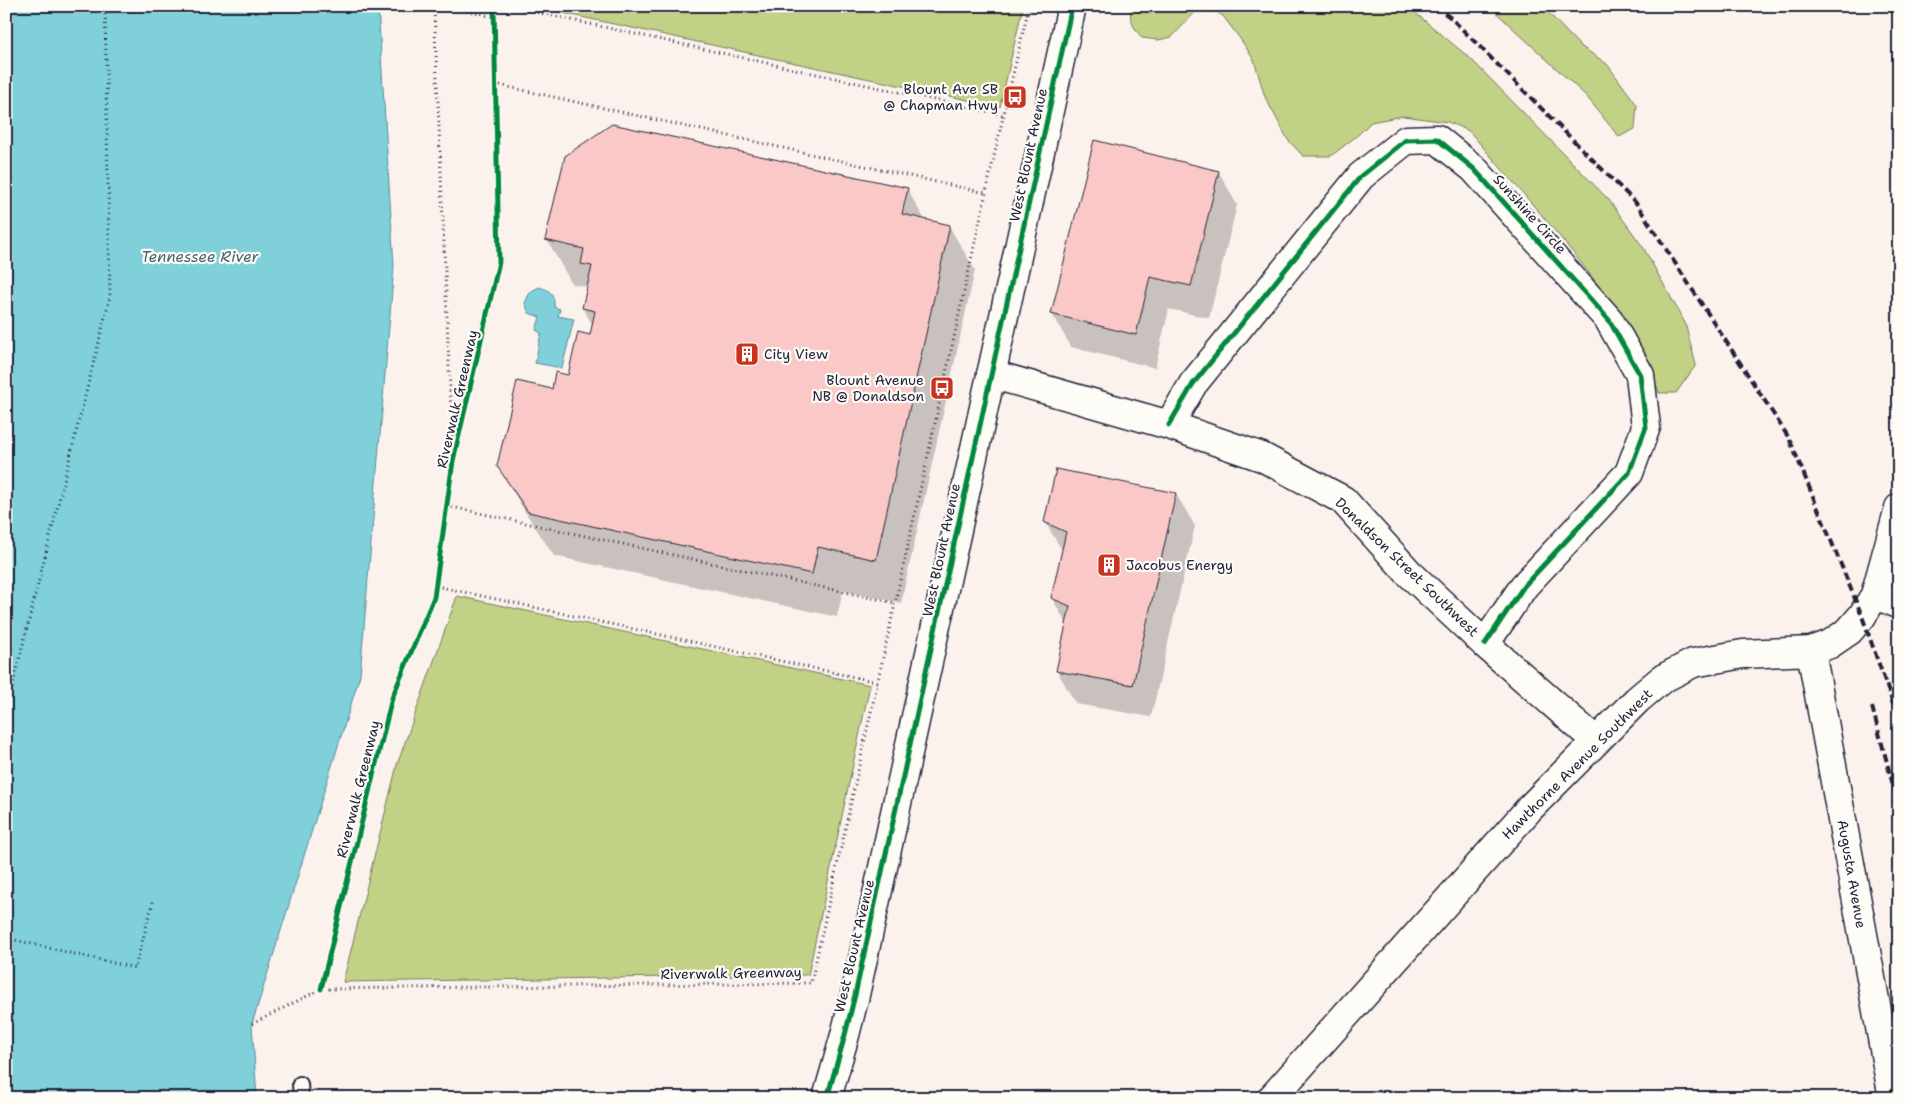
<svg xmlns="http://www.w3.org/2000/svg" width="1905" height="1104" font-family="'Shantell Sans',sans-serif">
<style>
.green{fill:#c1d186;stroke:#727a60}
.water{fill:#7fd0d9;stroke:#5a8a9a}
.shadow{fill:#0003}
.building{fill:#fac9c7;stroke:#22223b}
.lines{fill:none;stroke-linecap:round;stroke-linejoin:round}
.lane-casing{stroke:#22223b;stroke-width:18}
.street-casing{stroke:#22223b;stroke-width:31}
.secondary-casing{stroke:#22223b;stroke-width:31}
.path{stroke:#22223b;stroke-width:3;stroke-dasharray:1 4;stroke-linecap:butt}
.lane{stroke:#fdfcf7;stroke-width:14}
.street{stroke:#fdfcf7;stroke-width:28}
.secondary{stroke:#fdfcf7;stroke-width:28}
.rail{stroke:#22223b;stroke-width:4;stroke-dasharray:8 4;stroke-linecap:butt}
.cycleway-casing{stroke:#fdfcf7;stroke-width:8}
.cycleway{stroke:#00873e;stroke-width:5}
.labels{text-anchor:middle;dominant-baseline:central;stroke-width:4.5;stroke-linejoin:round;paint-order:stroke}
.poi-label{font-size:14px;fill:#22223b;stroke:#fdfcf7;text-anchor:end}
.street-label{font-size:14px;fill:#22223b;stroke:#fdfcf7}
.water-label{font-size:15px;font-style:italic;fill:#435f72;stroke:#fdfcf7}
</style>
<rect width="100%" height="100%" fill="#fcf2ed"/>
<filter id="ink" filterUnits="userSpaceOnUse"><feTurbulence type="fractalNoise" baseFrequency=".02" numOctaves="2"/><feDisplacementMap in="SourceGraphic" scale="10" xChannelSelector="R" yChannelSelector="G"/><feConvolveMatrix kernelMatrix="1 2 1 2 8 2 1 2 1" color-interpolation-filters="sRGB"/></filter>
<g filter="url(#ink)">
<path class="green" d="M530,6h493l-23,101z
M1133,6h68l-29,31 -14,3 -16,-2c-7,-9 -16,-20 -9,-32z
M1206,6h201l64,53 138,141 34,47 42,76 11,42 -20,28h-17c-13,-45 -42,-83 -70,-120 -38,-49 -80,-95 -120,-142l-21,-9 -45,-6 -32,6 -12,12 -28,22h-28l-15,-16 -23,-43 -11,-37 -13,-20 -18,-24z
M1489,6h53l37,39 28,19 30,41 -2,24 -16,8 -33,-41z
M457,596l413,89 -62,290 -465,7 54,-217z"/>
<path class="water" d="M6,6h372l16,260 -34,409 -108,349 5,74h-251z
M539,287c12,3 16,8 15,20l6,2 -2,7 16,3 -12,49 -27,-5 6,-30 -5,-3 4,-13 -11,-4 -4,-10 5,-11z"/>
<path class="shadow" d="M1219,172l18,33 -28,113 -40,-9 -14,59 -84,-21 -19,-33z
M907,189l18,31 24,6 26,44 -74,333 -58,-12 -6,26 -283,-61 -30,-46 -26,-44 55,-76 16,-13 22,-40 2,-11 -10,-18 5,-21 -16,-3 -25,-44z
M1176,494l19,32 -44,191 -75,-13 -19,-33 10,-46 -15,-27 11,-46 -18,-30z"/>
<path class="building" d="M612,124l296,64 -6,26 48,11 -74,335 -58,-13 -6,27 -284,-62 -31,-46 20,-85 35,8 3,-17 13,3 10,-43 12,3 5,-24 -13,-3 10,-42 -11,-2 3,-15 -39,-9 20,-84z
M1094,140l125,31 -28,115 -41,-9 -14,58 -85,-21z
M1056,469l120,24 -43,192 -77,-14 14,-65 -19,-8 15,-66 -22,-10z"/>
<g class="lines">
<g class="lane-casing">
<path id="lane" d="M300,1084l1,14"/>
</g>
<g class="street-casing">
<path id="street" d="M991,374l178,51 93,32 81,43 65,72 77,72 111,97
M1169,425l24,-41 168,-208 45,-36 31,-1 37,30 135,151 31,55 6,52 -17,46 -105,113 -39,58
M1875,595l19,7 5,3
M1811,651l82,447
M1272,1098l258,-290 107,-108 25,-21 31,-16 50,-9 68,-3 19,-7 19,-13 13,-15 13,-21 24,-87"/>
</g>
<g class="secondary-casing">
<path id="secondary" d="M827,1098l18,-63 10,-40 217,-989"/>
</g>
<path class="path" d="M434,6l19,455
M442,6l52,11
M508,6l495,109
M495,84l491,109
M447,506l448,97
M436,586l441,96
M6,712l104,-415 -5,-291
M6,938l129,30 18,-66
M252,1024l69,-35 490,-6 184,-831 34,-146"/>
<use href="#lane" class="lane"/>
<use href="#street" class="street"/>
<use href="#secondary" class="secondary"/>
<path class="rail" d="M1435,6l16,12 185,185 153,235 73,178 37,105
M1872,707l27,100"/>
<g class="cycleway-casing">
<path id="cycleway" d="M1169,425l24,-41 168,-208 45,-36 31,-1 37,30 135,151 31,55 6,52 -17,46 -105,113 -39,58
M321,989l71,-291 42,-101 19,-136 46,-199 -5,-256
M827,1098l18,-63 10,-40 217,-989"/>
</g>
<use href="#cycleway" class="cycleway"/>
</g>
</g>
<defs>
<g id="bus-square" transform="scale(1.25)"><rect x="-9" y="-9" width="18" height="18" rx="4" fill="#c8321e" stroke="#fdfcf7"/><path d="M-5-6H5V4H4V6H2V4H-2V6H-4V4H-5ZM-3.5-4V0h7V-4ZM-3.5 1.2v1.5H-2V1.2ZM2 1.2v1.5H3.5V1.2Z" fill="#fff"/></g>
<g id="building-square" transform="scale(1.25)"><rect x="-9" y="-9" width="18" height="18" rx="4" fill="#c8321e" stroke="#fdfcf7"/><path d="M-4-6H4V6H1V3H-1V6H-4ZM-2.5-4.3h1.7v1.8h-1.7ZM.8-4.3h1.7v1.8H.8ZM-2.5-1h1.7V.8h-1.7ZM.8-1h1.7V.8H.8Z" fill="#fff"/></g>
</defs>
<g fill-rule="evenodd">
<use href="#bus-square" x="1015" y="97"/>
<use href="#building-square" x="747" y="354"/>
<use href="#bus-square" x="942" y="388"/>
<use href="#building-square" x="1109" y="565"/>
</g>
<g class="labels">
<g class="poi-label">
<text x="998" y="89">Blount Ave SB<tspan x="998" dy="16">@ Chapman Hwy</tspan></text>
<text x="764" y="354" text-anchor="start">City View</text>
<text x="924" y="380">Blount Avenue<tspan x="924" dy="16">NB @ Donaldson</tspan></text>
<text x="1126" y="565" text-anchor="start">Jacobus Energy</text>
</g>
<g class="street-label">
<text transform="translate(1028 155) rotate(-78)">West Blount Avenue</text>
<text transform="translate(1530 214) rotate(48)">Sunshine Circle</text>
<text transform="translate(457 399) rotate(-77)">Riverwalk Greenway</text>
<text transform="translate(941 550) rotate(-78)">West Blount Avenue</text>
<text transform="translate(1407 567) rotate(44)">Donaldson Street Southwest</text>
<text transform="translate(1577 764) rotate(-45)">Hawthorne Avenue Southwest</text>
<text transform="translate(358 789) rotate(-76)">Riverwalk Greenway</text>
<text transform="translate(1852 874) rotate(80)">Augusta Avenue</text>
<text transform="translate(854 946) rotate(-77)">West Blount Avenue</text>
<text transform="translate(731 973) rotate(-1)">Riverwalk Greenway</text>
</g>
<g class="water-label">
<text x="200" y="257">Tennessee River</text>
</g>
</g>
<rect width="1905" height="1104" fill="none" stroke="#fdfcf7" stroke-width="25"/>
<rect x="12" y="12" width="1880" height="1079" fill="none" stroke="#22223b" stroke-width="2" filter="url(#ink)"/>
</svg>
